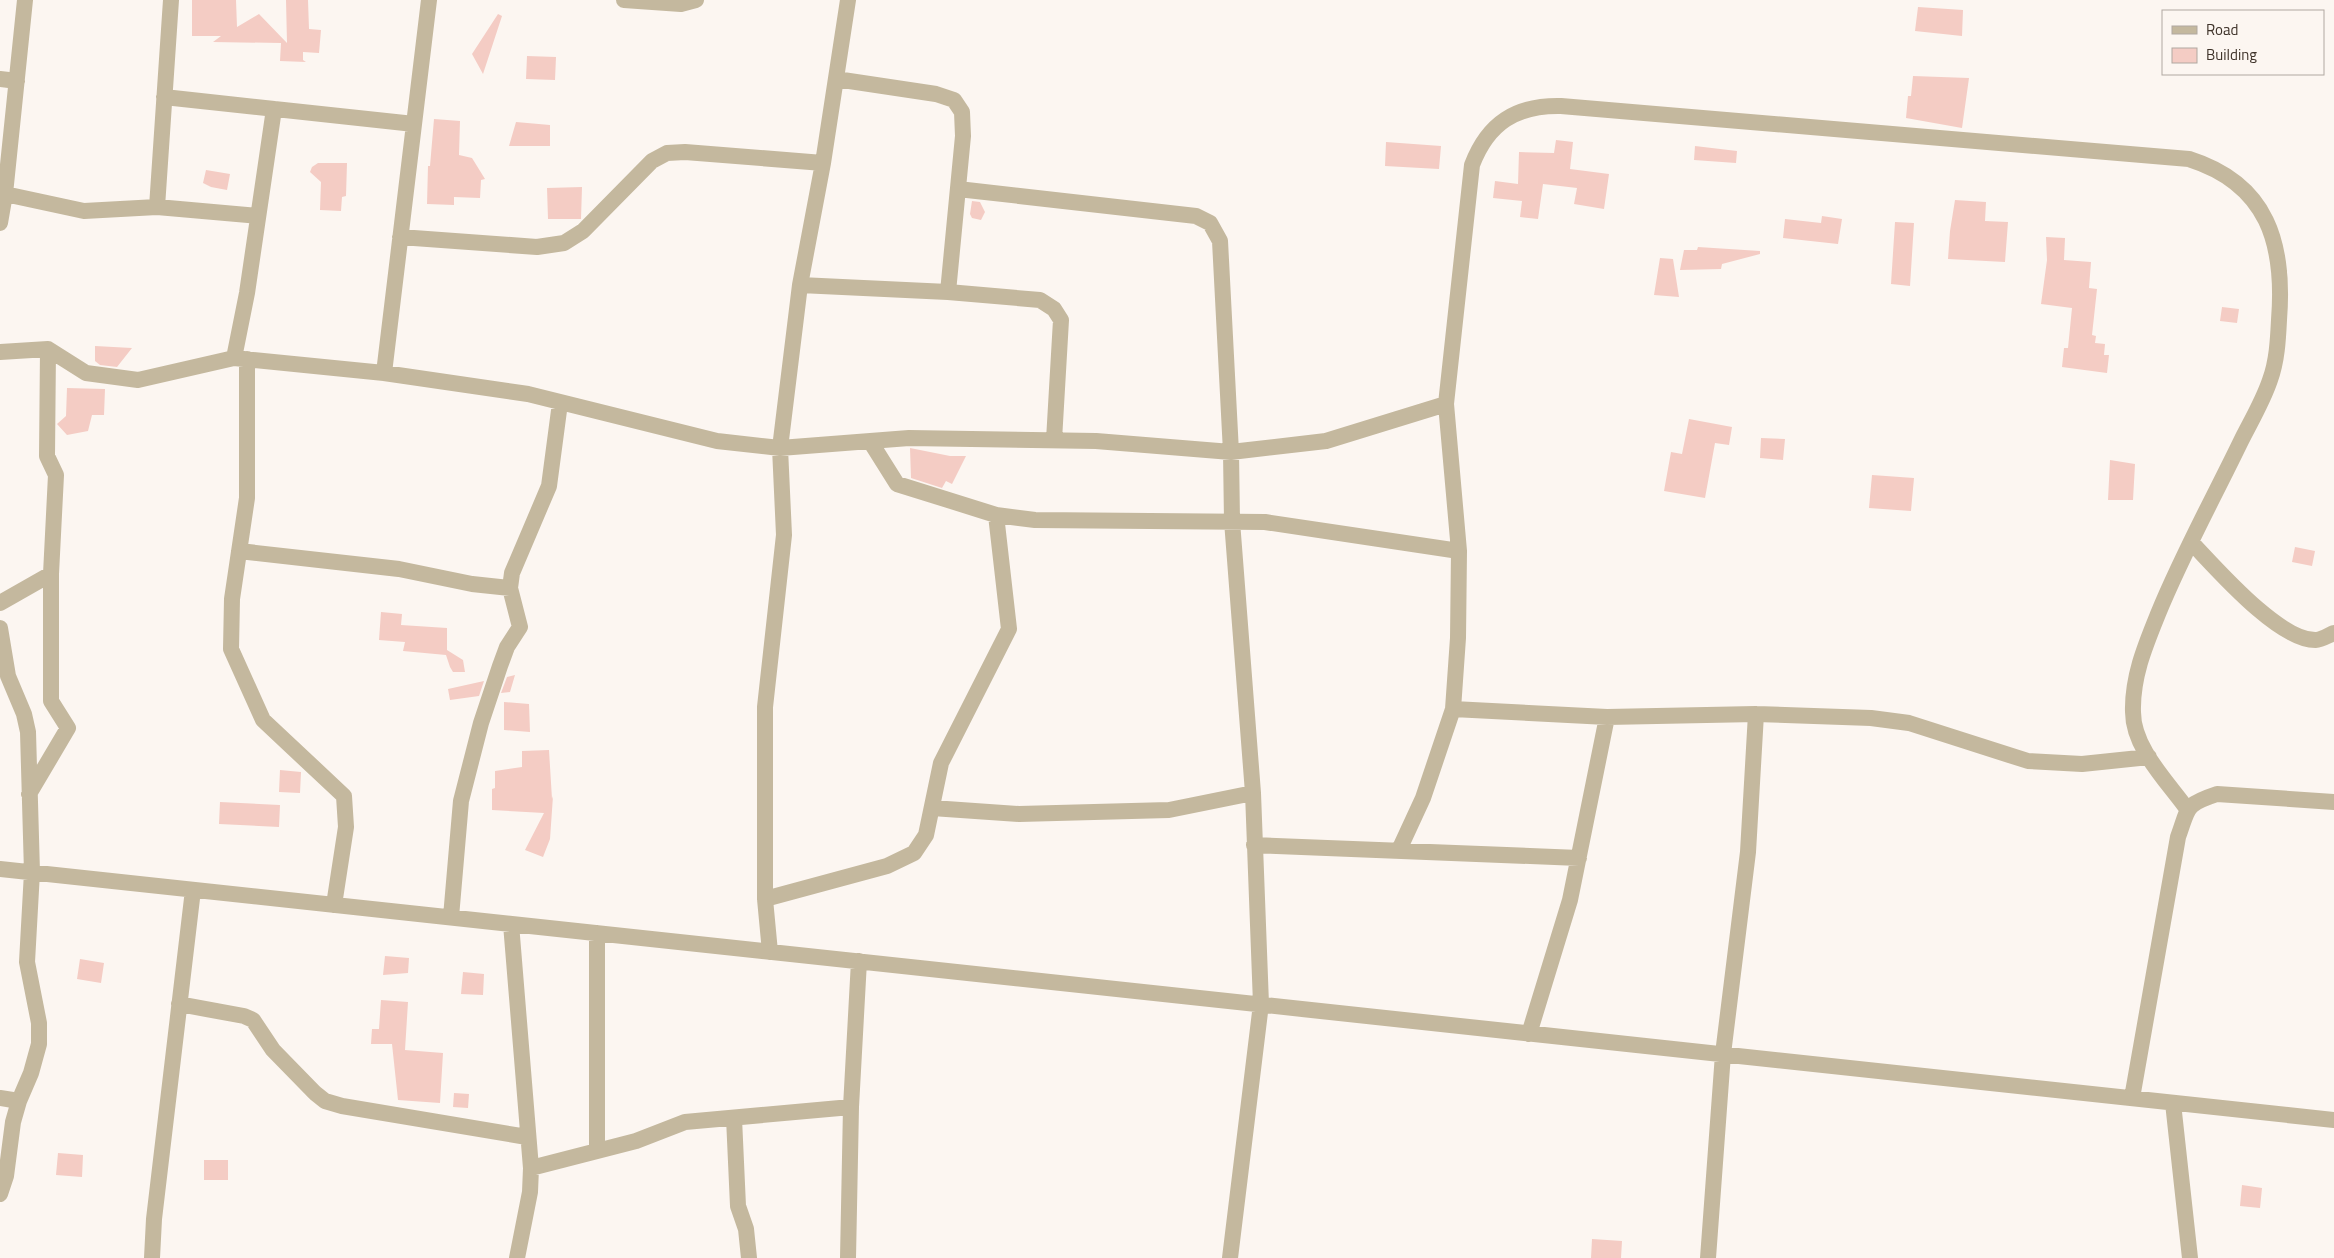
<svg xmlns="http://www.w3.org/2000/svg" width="2334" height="1258" font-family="'Titillium Web',sans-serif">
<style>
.building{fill:#f4ccc4}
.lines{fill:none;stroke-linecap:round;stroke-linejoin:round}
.street{stroke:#c4b89e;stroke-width:16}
</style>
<rect width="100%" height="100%" fill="#fcf6f1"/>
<path class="building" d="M192,0h44l1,27 22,-13 28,29 -1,-43h22l1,29 12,1 -2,23 -16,-1v8l3,2 -26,-1 1,-18 -68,-1 8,-6h-29z
M1918,7l45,3 -1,26 -47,-5z
M498,14l4,2 -19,58 -11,-20z
M527,56l29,1 -1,23 -29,-1z
M1913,76l56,2 -7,50 -56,-10 2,-22h3z
M434,119l26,2 -1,34 13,3 13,21 -4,1 -1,18 -26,-1v8l-27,-1 1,-38h2z
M516,122l34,3v21h-41z
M1556,140l17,2 -3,27 39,5 -5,35 -30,-5 3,-16 -34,-4 -5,35 -18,-2 2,-16 -29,-3 2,-17 23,3 1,-32 35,1z
M1386,142l55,4 -2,23 -54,-3z
M1695,146l42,5 -1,12 -42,-3z
M347,163l-1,33 -4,1 -1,14 -21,-1 1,-28 -11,-10 2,-5 6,-4z
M206,170l24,4 -3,16 -16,-3 -8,-4z
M582,187l-1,32h-33l-1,-31z
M1955,200l31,2 -1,19 23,1 -3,40 -57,-3 2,-28z
M972,201l8,1 5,10 -4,8 -9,-2 -2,-4z
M1822,216l20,3 -4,25 -55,-6 2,-19 36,4z
M1895,222l19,1 -4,63 -19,-2z
M2046,237l19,1 -1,22 27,2 -2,26 8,1 -5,46 4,1 -1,7 10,1 -1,11h5l-2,18 -45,-6 2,-19h4l4,-40 -31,-4 6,-44z
M1698,247l62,4v3l-38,10 -1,5 -41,1 4,-20h13z
M1660,258l13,1 6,38 -25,-2z
M2222,307l17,2 -2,14 -17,-2z
M95,346l37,2 -15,19 -17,-2 -5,-4z
M67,388l38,1 -1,26h-12l-4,16 -21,4 -10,-11 9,-8z
M1689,419l43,8 -3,18 -14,-2 -10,55 -41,-7 7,-39 11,2z
M1761,438l24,1 -2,21 -23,-2z
M910,448l40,8h16l-14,28 -6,-3 -4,7 -31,-10z
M2110,460l25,4 -2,36h-25z
M1872,475l42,3 -3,33 -42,-3z
M2295,547l20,4 -3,15 -20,-4z
M381,612l21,2 -1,11 46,3v22l16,10 2,12h-12l-3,-5 -4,-12 -43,-4 2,-9 -26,-2z
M515,675l-5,17 -9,1 6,-16z
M484,681l-5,15 -29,4 -2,-11z
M504,702l25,2 1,28 -26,-2z
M549,750l3,49 1,-3 -3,43 -7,18 -18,-7 19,-37 -52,-3v-21l3,-1v-17l27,-4v-16z
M280,770l21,2 -1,21 -21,-1z
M220,802l60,3 -1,22 -60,-3z
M385,956l24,2 -1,15 -25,2z
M80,959l24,4 -3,20 -24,-4z
M463,972l21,2 -1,21 -22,-1z
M381,1000l27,2 -3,48 38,3 -3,50 -42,-3 -6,-56h-21l1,-15h7z
M454,1093l15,1 -1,14 -15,-1z
M58,1153l25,2 -1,22 -26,-2z
M204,1160h24v20h-24z
M2242,1185l20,3 -2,20 -20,-2z
M1592,1239l30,2 -1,17h-30z"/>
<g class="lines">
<path class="street" d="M624,0l57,4 15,-4
M0,79l17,2
M836,79l100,15 18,6 8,12 1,24 -15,156
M164,97l250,27
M958,189l238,27 14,7 10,18 11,211 1,69 21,272 8,211 -31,254
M5,194l79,17 73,-4 101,9
M157,207l14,-207
M0,223l5,-29 20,-194
M400,237l137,10 27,-4 19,-12 69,-70 15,-8 18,-1 138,11
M800,285l148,7 92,8 14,9 7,11 -7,120
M0,352l48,-3 38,24 52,7 96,-22 150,15 144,21 189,47 63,7 129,-10 187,3 135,11 95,-11 120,-37 26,-239c16,-42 44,-60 89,-59l628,53c79,25 96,85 90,161 -1,20 -2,41 -9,60 -7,21 -19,41 -29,61 -28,58 -59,114 -83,173 -13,32 -26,63 -25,98 0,36 34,69 54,97
M234,358l13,-65 27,-184
M247,359v139l-15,101 -1,50 32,71 81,76 2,31 -12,78
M384,373l45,-373
M870,441l27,43 99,31 39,5 230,2 194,29
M2192,543c24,25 87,98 124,97 5,0 13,-5 18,-7
M239,551l160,18 73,15 38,4
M0,603l51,-29
M0,628l8,48 16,38 4,18 4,140 -5,90 12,61v21l-8,29 -12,28 -6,21 -7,54 -6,18
M1453,709l154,8 149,-3 115,4 38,5 119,38 54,3 67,-7
M29,794l39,-66 -17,-27v-127l5,-99 -9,-19 1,-107
M932,808l87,6 150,-4 84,-17
M1254,845l325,13
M1399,850l24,-52 30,-89 5,-71 1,-87 -13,-147
M0,869l2334,251
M765,899l122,-33 27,-13 12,-18 15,-72 68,-134 -13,-114
M451,917l10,-116 20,-78 19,-57 7,-19 13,-20 -10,-39 2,-15 37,-87 11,-83
M511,924l20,244 -1,24 -13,66
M597,933v218
M770,952l-5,-53v-192l19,-172 -4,-87 20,-163 23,-122 25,-163
M179,1004l65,12 9,4 20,30 42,43 10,8 17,5 185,31
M1529,1034l41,-134 37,-183
M0,1098l19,3
M2132,1098l46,-261c11,-30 6,-32 39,-43l117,8
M2173,1103l17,155
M734,1118l4,88 8,23 3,29
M531,1168l105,-27 49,-19 166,-15
M152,1258l2,-39 39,-329
M848,1258l3,-151 8,-146
M1708,1258l15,-204 25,-202 8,-138"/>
</g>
<rect x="2162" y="10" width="162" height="65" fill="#fcf6f1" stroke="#b0a8a1"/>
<rect x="2172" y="26" width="25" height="8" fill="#c4b89e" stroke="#b0a8a1"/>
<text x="2206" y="35" font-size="15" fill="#3f332a">Road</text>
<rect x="2172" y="48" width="25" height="15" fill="#f4ccc4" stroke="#b0a8a1"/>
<text x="2206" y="60" font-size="15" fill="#3f332a">Building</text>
</svg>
